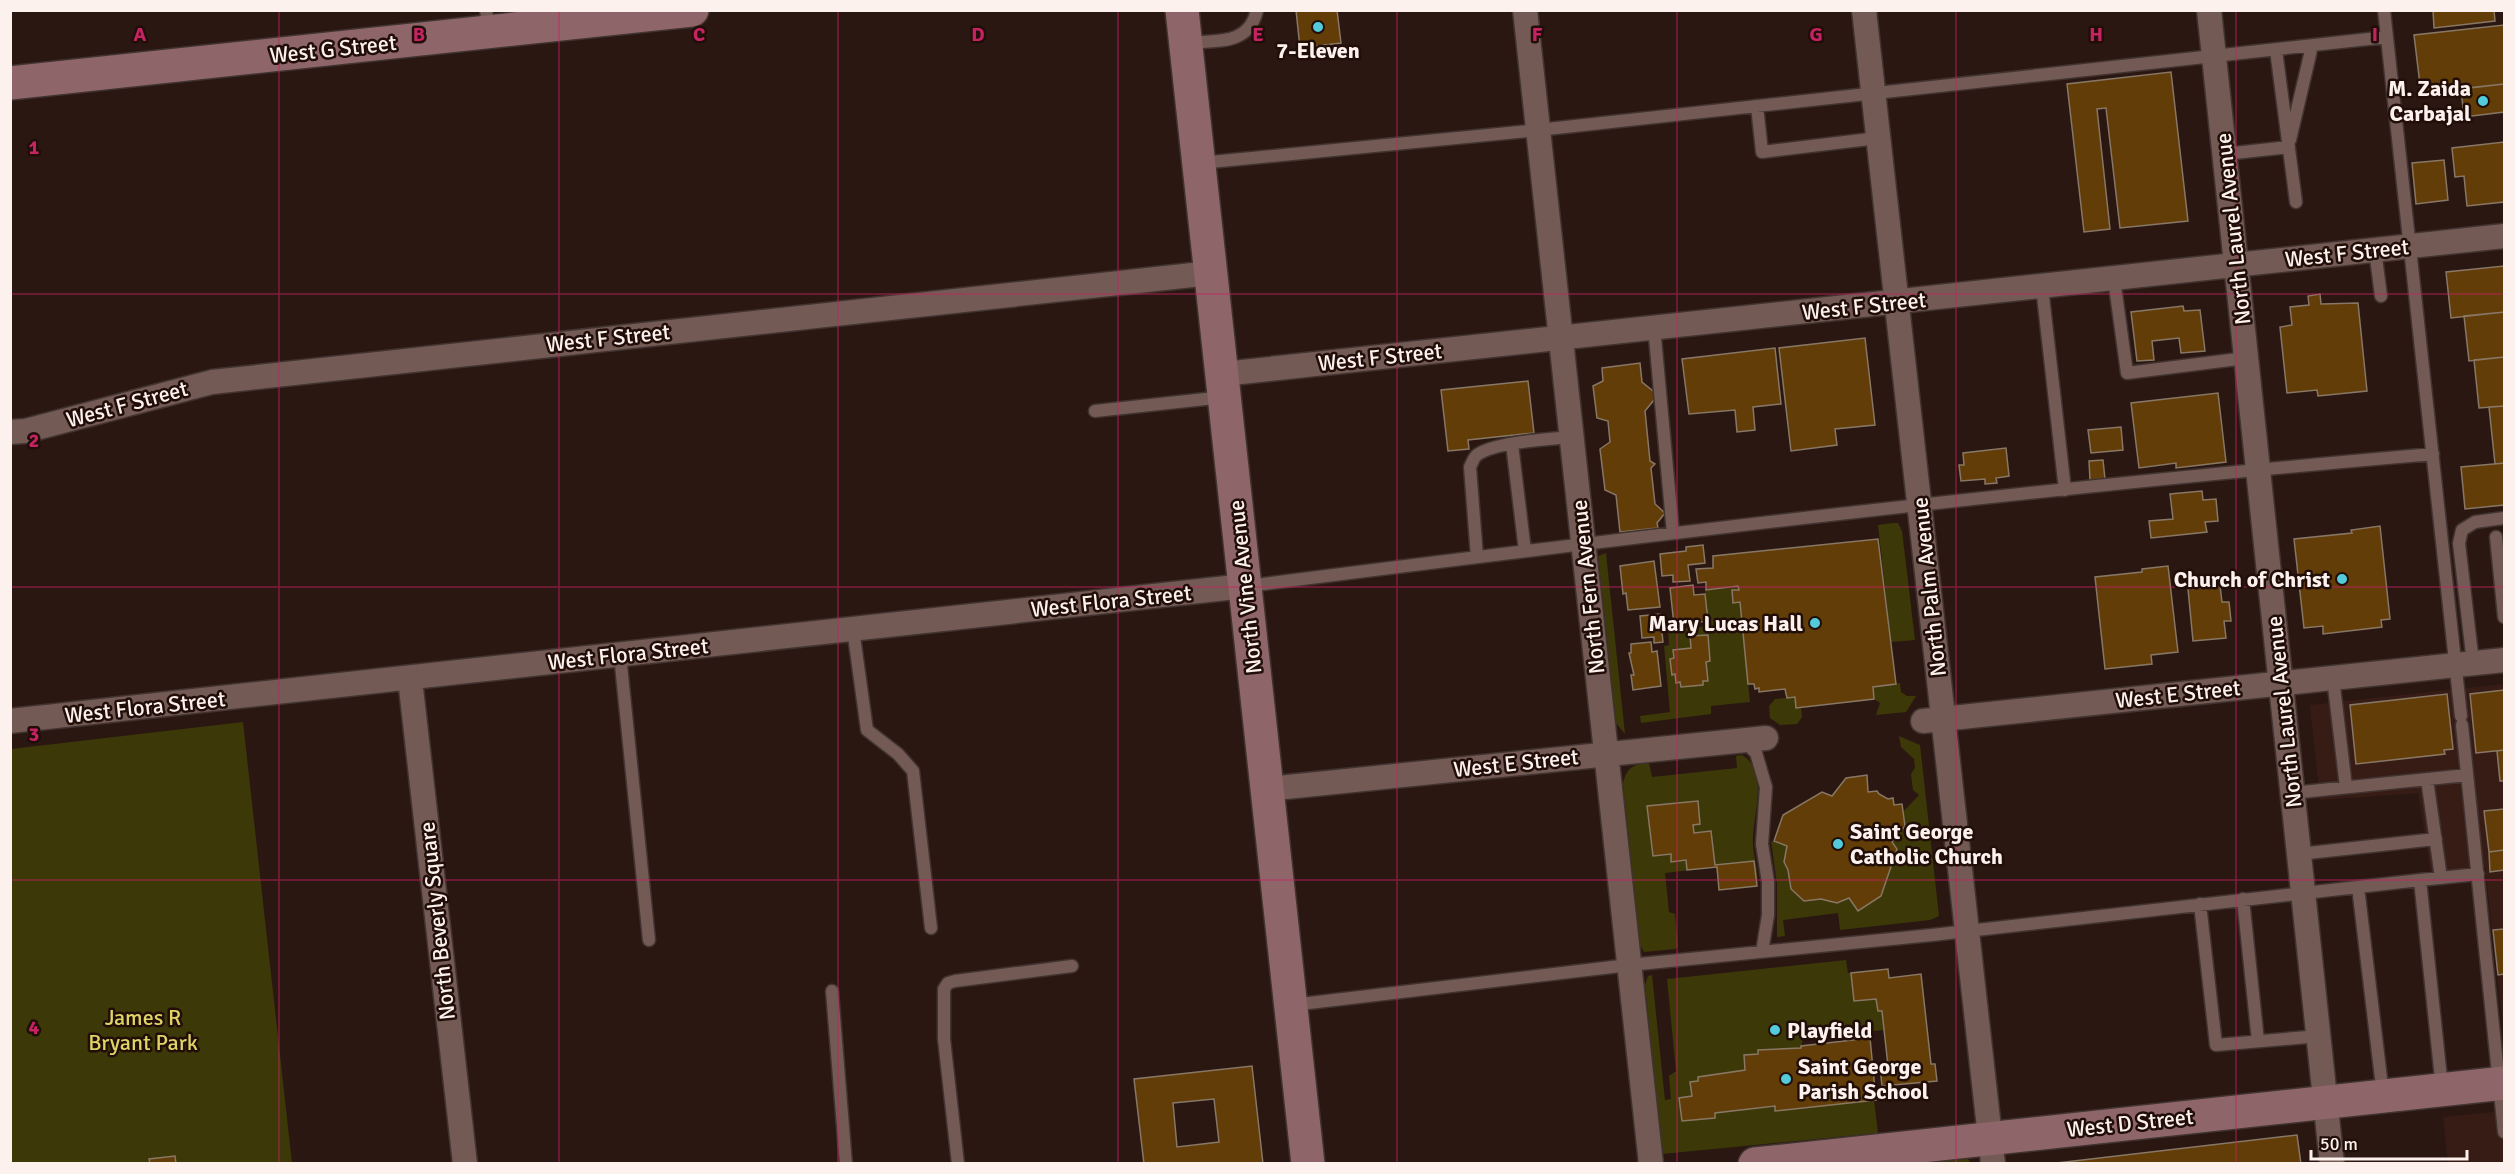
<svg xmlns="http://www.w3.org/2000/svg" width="2515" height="1174" font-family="Signika,sans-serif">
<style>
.built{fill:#371c16}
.green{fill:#3c3808}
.building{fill:#623d08;stroke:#887765;stroke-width:1.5;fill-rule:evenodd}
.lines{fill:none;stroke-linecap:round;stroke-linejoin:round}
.lane-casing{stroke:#413330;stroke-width:15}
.street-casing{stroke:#413330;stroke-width:27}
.secondary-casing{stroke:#413330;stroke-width:36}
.lane{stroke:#735a54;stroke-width:12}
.street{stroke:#735a54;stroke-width:24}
.secondary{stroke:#8e6669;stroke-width:33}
.grid{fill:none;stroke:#c52362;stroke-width:1.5;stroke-opacity:0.55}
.poi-dot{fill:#53cbdb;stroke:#210e09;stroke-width:2}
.labels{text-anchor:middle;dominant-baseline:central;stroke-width:5;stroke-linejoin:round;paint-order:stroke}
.street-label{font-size:22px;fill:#fdf1ee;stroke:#210e09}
.poi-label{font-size:22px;font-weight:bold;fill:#fdf1ee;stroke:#210e09;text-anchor:end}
.park-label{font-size:22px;fill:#dfd466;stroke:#210e09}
.grid-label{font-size:20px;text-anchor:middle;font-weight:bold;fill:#c52362;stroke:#210e09;stroke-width:5;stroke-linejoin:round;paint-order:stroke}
</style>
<rect width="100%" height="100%" fill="#2b1712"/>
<path class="built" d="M2504,684v352l-19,-169 -54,6 -13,-80 -98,7 -10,-95z
M2504,1111v52h-56l-5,-46z"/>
<path class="green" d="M1893,523h5l4,8 13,109 -24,2 -13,-117z
M1606,553l19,181 -9,-11 -18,-167z
M1738,586l1,4h-7l1,13 7,-1 10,100 -39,4v8l-70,9 -1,-7 30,-4 -6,-66 5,-1 -1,-15 40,-4 -3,-36z
M1900,683l1,9 6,4h9l-10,16 -30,3 4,-12 -6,-4 -1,-12z
M1795,697l1,10h5l1,10 -5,7 -17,1 -10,-7 -1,-12 6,-7z
M243,722l49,441h-281v-414z
M1899,736l21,9 19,171 -9,4 -90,10 -2,-17 -55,7 2,16 -8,1v-53l-6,-43 16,5 -3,16c10,19 2,22 20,39l17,-2 16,4 12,-5 48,-49 -5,-7 13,-16 -2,-14 16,-17 -6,-5 -2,-16 4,-6 -1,-9 -13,-12z
M1742,755c29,17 9,63 11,90 1,14 6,27 4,41l-38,4 -3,-23 -51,6 4,39 6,2 3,33 -3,2 -31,3 -4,-7 -17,-161c2,-14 11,-22 26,-21l3,14 85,-9 -1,-12z
M1846,960l2,13h3l3,28 22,-2 2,12h4l2,19 -81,8 -2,10 -43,2v4l-14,1 1,15 -47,7v4l-7,1 1,14 -13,2 3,23 33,-3v-5l60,-7v4l99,-10 4,33 -216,21 -17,-169 3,-9 4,-1 13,125 6,-1 -2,-23 7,-5 -9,-92z
M1967,1158l4,5 -63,1z"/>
<path class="building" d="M1296,10h41l4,33 -41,5z
M2433,10h61l1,11 -61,7z
M2504,25v59l-83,9 -7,-58z
M2171,72l17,149 -68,7 -14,-120 -9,1 13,120 -26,3 -17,-148z
M2504,84v28l-40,5 -3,-28z
M2504,142v60l-37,4 -3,-30 -9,1 -3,-29z
M2444,160l4,40 -32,4 -4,-41z
M2504,266v46l-53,6 -5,-46z
M2320,294l1,10 37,-1 9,88 -49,5 -1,-6 -30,3 -7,-66 12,-2 -2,-18 19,-2 -1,-9z
M2183,306l1,5 16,-1 5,41 -24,2 -2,-15 -27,3 2,19 -17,1 -6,-49z
M2504,312v45l-35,4 -5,-45z
M1865,338l10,87 -40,4 2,16 -46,6 -12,-103z
M1775,348l6,56 -28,3 2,23 -18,2 -2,-22 -46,4 -7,-55z
M2504,357v49l-25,2 -5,-48z
M1640,363l2,19 16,13 -13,16 5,50 5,3 -4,4 4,36 10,9 -8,10 1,5 -38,4 -4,-37 -11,-5 -5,-41 10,-7 -2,-21 -11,-3 -4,-32 10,-5 -1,-13z
M1528,381l6,52 -66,7 1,9 -21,2 -7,-61z
M2218,393l8,69 -50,6v-5l-37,5 -8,-65z
M2504,406v57l-9,1 -6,-57z
M2121,427l2,23 -32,3 -3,-23z
M2006,448l3,28 -13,2 1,5 -12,1v-5l-24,2 -2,-16h5l-1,-12z
M2103,460l2,19 -15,1 -1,-19z
M2504,463v42l-39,4 -4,-42z
M2202,491l1,9 13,-1 2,22 -13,1 2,10 -56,6 -2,-17 24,-2 -3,-25z
M2380,526l10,93 -9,1 1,7 -59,7v-8l-19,2 -10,-89 58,-6 -1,-3z
M1878,539l18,145 -23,3 1,12 -78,9 -1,-11 -8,1 -2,-9 -26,3v-4l-4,1 -1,-5h-6l-8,-82 -7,1 -1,-13h7l-1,-4 -32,4v-8l-8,1 -2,-14 17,-1v-12z
M1703,545l2,18 -17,2 2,16 -17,1v-7l-11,1 -2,-22 26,-3v-4z
M1654,561l6,46 -32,3 -2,-17 -3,1 -3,-28z
M2168,566l10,86 -27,3 1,9 -47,5 -10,-92 47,-5v-3z
M1693,585l1,10 11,-1 3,27 -34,4 -4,-37z
M2220,586l2,16h7l2,19h-7l2,17 -33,3 -5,-52z
M1660,614l3,28 -9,1v-6l-12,1 -2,-22z
M1708,635l2,26 -4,1 2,19h-5v4l-22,2 -1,-5 -4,1 -1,-9 -3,1 -2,-16 4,-1 -1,-8 18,-2 -1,-12z
M1651,642l1,10 5,-1 4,35 -28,4 -2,-15h3l-5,-22h2v-9z
M2504,690v60l-28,3 -6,-59z
M2447,694l6,55 -9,1 1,4 -89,10 -6,-59z
M2504,750v31h-4l-3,-30z
M1867,775l1,17 9,-1 2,3 9,5 5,-1 1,7 8,-1 3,22 -13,16 5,7 -16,47 -23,15 -9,-13 -12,5 -16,-4 -17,2 -13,-12 -3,-19 -4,-8 3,-16 -13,-5 9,-26 39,-23 10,4 14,-18z
M1698,801l2,23 -7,1 1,8 17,-2 4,34 39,-4 3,25 -38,4 -2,-23 -30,3 -1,-10 -15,2v-8l-18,2 -6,-50z
M2504,809v41l-15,2 -5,-41z
M2504,850v20l-14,2 -1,-20z
M2504,929v45l-6,1 -5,-45z
M1888,969l1,9 32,-4 10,90h4l2,17 -55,5 -2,-19 8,-1 -6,-55h-4l-2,-12 -22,2 -3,-28z
M1870,1038l6,62 -101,11v-5l-60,7v5l-33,3 -3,-23 13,-2 -2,-14 8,-1v-4l47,-7 -1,-15 14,-1v-4l43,-2v-2z
M1252,1066l11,98h-119l-10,-85zM1214,1099l5,43 -42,5 -4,-44z
M2297,1135l4,29h-253z
M175,1156l1,8h-26l-1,-5z"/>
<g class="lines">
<g class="lane-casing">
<path id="lane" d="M486,10l3,22
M2384,10l77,706
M1187,43c29,-3 62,3 70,-33
M2276,50l20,152
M1757,106l5,46 116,-14
M2290,140l22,-94
M2225,154l64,-7
M1200,163l338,-33 849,-93
M2375,250l6,46
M2114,279l13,94 119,-15
M2042,287l23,203
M1654,327l19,206
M1095,411l129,-14
M1512,444l13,107
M2496,537l8,80
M1477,557l-7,-90c2,-4 4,-10 7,-12 17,-13 73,-16 95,-18
M1247,586c394,-50 789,-98 1186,-132
M853,629l14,101 31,24 15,17 18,157
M620,655l29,285
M2473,663l-14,-120 3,-13 13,-8 29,-4
M2333,678l13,109
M2462,725l42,407
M1743,740l13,13 10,34 -4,57 6,38v33l-6,37
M2427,779l14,99
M2292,793l175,-18
M2299,854l137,-15
M2420,880l58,-6
M2243,899l15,142
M2200,904l16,141 103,-9
M832,991l14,173
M1292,1005l337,-40 303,-30 426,-48
M2383,1095l-25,-208 62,-7 22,208
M958,1164l-14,-125v-50l4,-6 7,-2 117,-15"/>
</g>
<g class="street-casing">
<path id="street" d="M1525,10l126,1154
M1864,10l129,1154
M2209,10l123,1154
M1223,374l1281,-138
M10,432l15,-1 187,-49 999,-109
M410,679l55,485
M10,721l1235,-135
M1923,721l581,-61
M1267,789l499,-51"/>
</g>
<g class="secondary-casing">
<path id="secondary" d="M1182,10l126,1154
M10,83l682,-73
M1755,1164l749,-81"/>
</g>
<use href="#lane" class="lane"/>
<use href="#street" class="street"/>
<use href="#secondary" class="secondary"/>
</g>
<path class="grid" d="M279,10v1154M559,10v1154M838,10v1154M1118,10v1154M1397,10v1154M1677,10v1154M1956,10v1154M2236,10v1154M10,294h2494M10,587h2494M10,880h2494"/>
<g class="poi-dot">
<circle cx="1318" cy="27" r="6"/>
<circle cx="2483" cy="101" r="6"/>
<circle cx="2342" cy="579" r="6"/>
<circle cx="1815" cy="623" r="6"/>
<circle cx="1838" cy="844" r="6"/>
<circle cx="1775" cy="1030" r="6"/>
<circle cx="1786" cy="1079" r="6"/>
</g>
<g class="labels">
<g class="street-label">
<text transform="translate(333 49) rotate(-6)">West G Street</text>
<text transform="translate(2233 229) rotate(-96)">North Laurel Avenue</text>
<text transform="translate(2347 253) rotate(-6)">West F Street</text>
<text transform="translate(1864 306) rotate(-6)">West F Street</text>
<text transform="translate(608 338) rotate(-6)">West F Street</text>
<text transform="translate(1380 357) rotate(-6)">West F Street</text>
<text transform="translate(127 404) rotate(-15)">West F Street</text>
<text transform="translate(1245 587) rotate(-96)">North Vine Avenue</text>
<text transform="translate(1588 587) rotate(-96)">North Fern Avenue</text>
<text transform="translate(1929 587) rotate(-96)">North Palm Avenue</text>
<text transform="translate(1111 601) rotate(-6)">West Flora Street</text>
<text transform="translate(628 654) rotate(-6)">West Flora Street</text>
<text transform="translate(2178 694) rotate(-6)">West E Street</text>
<text transform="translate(145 707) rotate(-6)">West Flora Street</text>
<text transform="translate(2284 712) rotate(-96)">North Laurel Avenue</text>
<text transform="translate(1516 763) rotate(-6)">West E Street</text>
<text transform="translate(437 921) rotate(-96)">North Beverly Square</text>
<text transform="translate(2130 1123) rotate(-6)">West D Street</text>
</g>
<g class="poi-label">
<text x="1318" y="50" text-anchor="middle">7-Eleven</text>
<text x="2471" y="88">M. Zaida<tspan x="2471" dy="25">Carbajal</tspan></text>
<text x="2330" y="579">Church of Christ</text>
<text x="1803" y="623">Mary Lucas Hall</text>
<text x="1850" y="831" text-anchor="start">Saint George<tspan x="1850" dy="25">Catholic Church</tspan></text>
<text x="1787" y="1030" text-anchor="start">Playfield</text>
<text x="1798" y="1066" text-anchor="start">Saint George<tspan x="1798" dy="25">Parish School</tspan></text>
</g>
<g class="park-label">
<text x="143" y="1017">James R<tspan x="143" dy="25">Bryant Park</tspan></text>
</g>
</g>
<g class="grid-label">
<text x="140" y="41">A</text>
<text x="419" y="41">B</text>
<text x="699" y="41">C</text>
<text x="978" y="41">D</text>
<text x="1258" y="41">E</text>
<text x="1537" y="41">F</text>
<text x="1816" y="41">G</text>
<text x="2096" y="41">H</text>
<text x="2375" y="41">I</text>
<text x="34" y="154">1</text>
<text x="34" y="447">2</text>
<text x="34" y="741">3</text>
<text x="34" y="1034">4</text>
</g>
<rect width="2515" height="1174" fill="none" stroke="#fdf1ee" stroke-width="24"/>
<path d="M2311 1150v9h156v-9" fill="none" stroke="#fdf1ee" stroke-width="3"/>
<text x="2320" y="1150" font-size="18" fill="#fdf1ee" stroke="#210e09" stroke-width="4.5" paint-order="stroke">50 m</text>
</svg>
